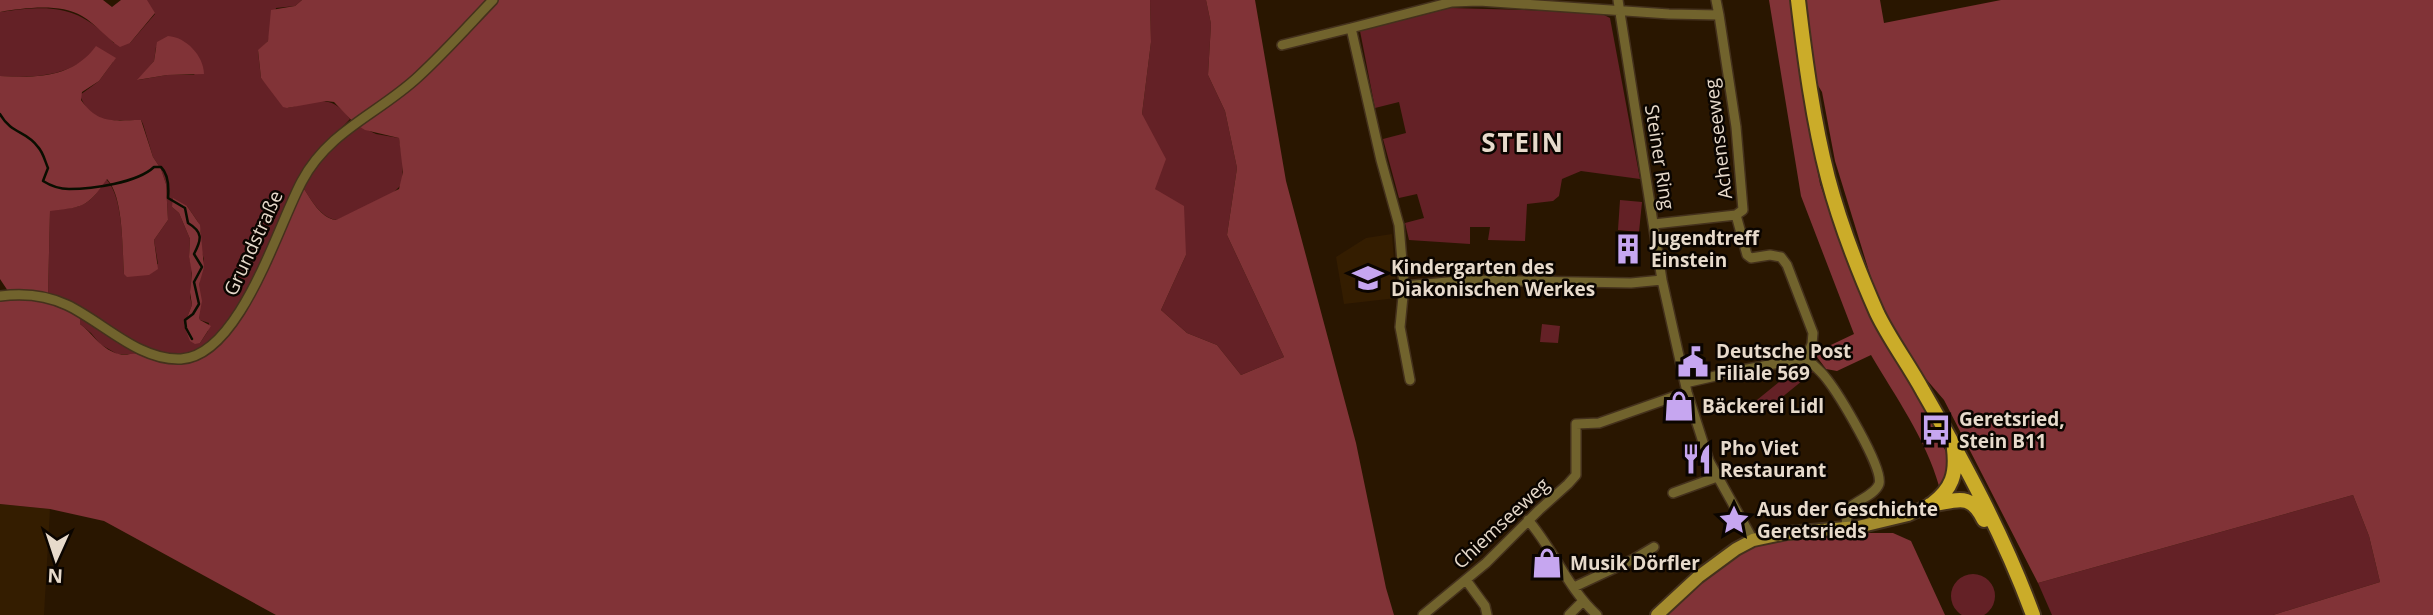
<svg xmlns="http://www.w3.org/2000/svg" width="2433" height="615" font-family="'Open Sans',sans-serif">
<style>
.built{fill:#341d00}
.green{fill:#642126;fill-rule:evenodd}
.forest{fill:#813337}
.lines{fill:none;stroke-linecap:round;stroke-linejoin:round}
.stream{stroke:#0a0e00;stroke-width:2.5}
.street-tunnel{stroke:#46331e;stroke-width:9;stroke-dasharray:9 4.5;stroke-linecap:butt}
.street-casing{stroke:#44311c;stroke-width:12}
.secondary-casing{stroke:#44311c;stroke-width:16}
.primary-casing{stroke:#44311c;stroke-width:18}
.street{stroke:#71632d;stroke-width:9}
.secondary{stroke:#a48c2e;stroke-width:12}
.primary{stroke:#cbac29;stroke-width:14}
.labels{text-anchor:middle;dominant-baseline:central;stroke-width:5;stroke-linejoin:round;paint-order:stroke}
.street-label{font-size:19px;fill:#e7dacb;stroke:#0b0500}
.poi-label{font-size:19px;font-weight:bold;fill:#e7dacb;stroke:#0b0500;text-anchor:start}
.district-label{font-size:26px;font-weight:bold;letter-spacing:2px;fill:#e7dacb;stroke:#0b0500}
</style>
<rect width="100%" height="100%" fill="#291600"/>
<path class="built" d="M1392,234l5,64 -53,6 -8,-47 30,-19z
M0,504l50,5 -6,106h-44z"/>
<path class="green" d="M146,0h156l-7,6 -19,2 -8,33 -10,10 3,27 27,30c29,-7 42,-15 62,11l-24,25 -49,85 -31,66 -22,34 -20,20 -29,7 -22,-4 -105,-57 2,-85c32,-2 39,-3 56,-31 18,18 16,69 18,95l34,-10 -4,-24 14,-20 -2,-36 -5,-15 -8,-12 -10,-33 -2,-4h-38c-10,-4 -20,-14 -23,-25l19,-14 14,-19 -27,-3c-25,18 -56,19 -86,17v-64c51,-7 77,-8 114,31h16l25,-29zM156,47l39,28h-28l-29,5 16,-19zM187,206l11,16 3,11v17l3,9 -5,26v32l1,3 9,3 -1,8 -8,12 -16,-18 8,-20 -2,-8 2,-28 -3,-12 1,-18 -11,-26 -7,-6z
M1150,0h56l5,24 -3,51 17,36 12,57 -10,67 57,122 -43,18 -24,-30 -30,-12 -26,-23 25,-55 -31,-66 -13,-75 9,-72z
M1450,8l148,4 12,6 30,161 -59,-8 -19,8 -3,17 -6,5 -26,3 -2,37 -37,-1 2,-13h-20v17l-61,-4 -4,-17 19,-5 -7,-24 -18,4 -16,-59 23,-6 -7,-31 -24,6 -15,-77z
M355,124l21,10 23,4 4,25 -1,21 -9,9 -56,27c-17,-2 -26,-21 -35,-34l19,-27z
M1620,200l22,2 -3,30 -21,-2z
M80,316l62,38h-25l-17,-10 -9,-11 -11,-9z
M1542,324l18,2 -2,17 -18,-1z
M1795,369l18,3 -53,43 -8,-11z
M2353,495l16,41 11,46 -107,33h-221l-14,-32z
M1951 596a22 22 0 1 1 44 0a22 22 0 1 1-44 0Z"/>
<path class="forest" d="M0,0h103l9,7 9,-7h26l8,13 -25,30 -10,4c-14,-9 -24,-23 -38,-31 -22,-13 -58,-8 -82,-4z
M302,0h848l1,42 -9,72 24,45 -11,30 29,17 2,49 -25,55 26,23 30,12 24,30 43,-18 -57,-122 10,-67 -12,-57 -17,-36 3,-51 -5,-24h49l31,181 70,262 30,145 8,27h-1118l-172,-94 -54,-12 -50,-5v-205c30,-2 53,4 80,17v8c12,9 19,22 33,28 10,5 17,1 27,2 7,1 14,5 21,7 25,8 46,-3 63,-22l78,-153c9,13 18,32 34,34l63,-31 4,-17 -4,-34 -34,-8 -10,-6 -21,-22 -8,-1 -39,7 -4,-1 -22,-29 -3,-28 10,-9 3,-31 24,-4z
M1769,0h22l11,87 18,97 30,86 23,50 46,69 16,43 14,25 -1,16 -9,13c-13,-47 -44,-90 -68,-131l-34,16 -11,-2 -12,-16 40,-19 -53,-138z
M1806,0h74l4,23 117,-23h432v615h-160l107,-33 -11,-46 -16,-41 -315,88 -94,-183 -24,-28 -30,-50 -18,-41 -37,-120 -13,-69 -8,-13z
M168,36c18,1 36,20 36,38l-37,1 -30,5 17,-19 3,-19z
M96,46l20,12 -17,23 -17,11 -1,8c18,25 32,20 60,20l12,37 8,12 5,15 2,36 -14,20 4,29 -9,6 -22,2 -3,-3c-2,-25 0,-77 -17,-95 -20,29 -24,28 -57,32l-2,84 -40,-4 -8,-12v-203c36,2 73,2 96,-30z
M173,198l14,8 13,19 4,42 -5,18 3,16 -3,16 1,3 11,6 -11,17 -5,1 -5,-3 -6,-16 8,-20 -2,-13 2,-19 -3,-16 1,-18 -11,-26 -7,-6z
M1845,533h48l18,8 34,74h-282l31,-30 60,-42 35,-7z"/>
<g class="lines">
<path class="stream" d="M0,114c12,21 26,16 38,33 5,5 7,14 10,21l-5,13c8,5 16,8 26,8 23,0 68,-6 85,-22h7c8,8 8,20 7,31l17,10 3,15c15,9 14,16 6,31l8,13 -8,15 5,22 -6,10 -8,6 1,8 6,11"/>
<path class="street-tunnel" d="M1720,375l22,-5"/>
<g class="street-casing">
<path id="street" d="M1618,0l44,280 25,112 22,69 44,79
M1716,0l3,15
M1282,45l69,-17
M1736,215l11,40 4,3 19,-3 11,2 6,8 26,68 -1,11 -6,14
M1404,286l65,-6 162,3 31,-3
M0,296c23,-3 46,-1 67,9 36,17 72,56 114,54 59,-3 97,-134 121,-178 27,-51 78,-68 117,-105 26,-24 50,-51 74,-76
M1806,358c7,7 14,12 20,20 12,15 58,90 53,106 -4,11 -22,16 -30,24l-4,21
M1742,370l64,-12
M1410,380l-10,-53 4,-41 -5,-61 -18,-65 -30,-132 101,-26 27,-1 190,13 50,1 17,112 7,83 -7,5 -82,9
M1685,383l35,-8
M1673,493l44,-16
M1528,520c26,30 40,69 69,95
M1466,580l19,26 2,9
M1574,587l60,-28 20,-12
M1423,615l63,-52 53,-53 29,-26 8,-9v-51l23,-1 88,-31
M1569,615l13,-13"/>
</g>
<g class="secondary-casing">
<path id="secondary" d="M1657,615l41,-38 38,-28 17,-9 34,-7 71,-6 50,-12 22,-10"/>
</g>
<g class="primary-casing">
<path id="primary" d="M1798,0c7,59 15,120 30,178 12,46 30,92 49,135 13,27 32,52 46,78 42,73 81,145 110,224
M1932,504c20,-15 25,-30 22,-55
M1930,505c27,-4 40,-14 54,15"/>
</g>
<use href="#street" class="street"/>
<use href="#secondary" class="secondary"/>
<use href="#primary" class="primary"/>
</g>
<defs>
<g id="building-bare" transform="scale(2.415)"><path d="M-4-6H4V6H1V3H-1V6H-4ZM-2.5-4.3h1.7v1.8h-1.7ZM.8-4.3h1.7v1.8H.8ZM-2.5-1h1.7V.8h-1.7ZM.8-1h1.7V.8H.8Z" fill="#c6a6f0" stroke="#0b0500" stroke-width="2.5" paint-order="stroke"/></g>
<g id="school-bare" transform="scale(2.415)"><path d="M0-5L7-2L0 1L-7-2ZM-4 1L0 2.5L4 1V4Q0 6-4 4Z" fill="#c6a6f0" stroke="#0b0500" stroke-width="2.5" paint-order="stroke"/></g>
<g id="civic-bare" transform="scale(2.415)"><path d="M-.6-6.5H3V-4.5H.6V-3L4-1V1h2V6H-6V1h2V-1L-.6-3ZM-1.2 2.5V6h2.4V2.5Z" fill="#c6a6f0" stroke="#0b0500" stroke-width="2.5" paint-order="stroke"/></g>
<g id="shop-bare" transform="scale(2.415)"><path d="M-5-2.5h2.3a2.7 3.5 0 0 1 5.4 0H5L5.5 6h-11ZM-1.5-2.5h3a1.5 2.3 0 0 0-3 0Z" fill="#c6a6f0" stroke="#0b0500" stroke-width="2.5" paint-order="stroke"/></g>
<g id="bus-bare" transform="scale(2.415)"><path d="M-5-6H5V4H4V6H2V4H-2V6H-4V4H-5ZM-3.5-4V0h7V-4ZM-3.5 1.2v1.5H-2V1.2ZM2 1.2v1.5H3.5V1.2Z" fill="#c6a6f0" stroke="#0b0500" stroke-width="2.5" paint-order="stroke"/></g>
<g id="restaurant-bare" transform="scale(2.415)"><path d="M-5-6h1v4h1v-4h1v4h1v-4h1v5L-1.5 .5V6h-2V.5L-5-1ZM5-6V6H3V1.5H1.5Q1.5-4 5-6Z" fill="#c6a6f0" stroke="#0b0500" stroke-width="2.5" paint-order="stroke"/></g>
<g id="sight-bare" transform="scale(2.415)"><path d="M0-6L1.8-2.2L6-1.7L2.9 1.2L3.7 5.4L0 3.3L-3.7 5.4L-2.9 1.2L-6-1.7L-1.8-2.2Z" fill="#c6a6f0" stroke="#0b0500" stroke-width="2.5" paint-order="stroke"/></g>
</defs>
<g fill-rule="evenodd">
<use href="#building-bare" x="1628" y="249"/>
<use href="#school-bare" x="1368" y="278"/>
<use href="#civic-bare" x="1693" y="362"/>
<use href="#shop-bare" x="1679" y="406"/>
<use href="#bus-bare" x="1936" y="430"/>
<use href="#restaurant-bare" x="1697" y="459"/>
<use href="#sight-bare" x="1734" y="520"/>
<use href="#shop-bare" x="1547" y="563"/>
</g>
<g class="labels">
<g class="street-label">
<text transform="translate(1718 139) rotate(-97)">Achenseeweg</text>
<text transform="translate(1660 157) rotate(81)">Steiner Ring</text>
<text transform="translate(253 243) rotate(-65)">Grundstraße</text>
<text transform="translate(1501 523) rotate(-43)">Chiemseeweg</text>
</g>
<g class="poi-label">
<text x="1651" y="238">Jugendtreff<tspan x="1651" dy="22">Einstein</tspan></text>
<text x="1391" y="267">Kindergarten des<tspan x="1391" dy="22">Diakonischen Werkes</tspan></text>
<text x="1716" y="351">Deutsche Post<tspan x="1716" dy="22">Filiale 569</tspan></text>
<text x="1702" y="406">Bäckerei Lidl</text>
<text x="1959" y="419">Geretsried,<tspan x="1959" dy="22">Stein B11</tspan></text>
<text x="1720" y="448">Pho Viet<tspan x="1720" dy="22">Restaurant</tspan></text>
<text x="1757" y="509">Aus der Geschichte<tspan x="1757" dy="22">Geretsrieds</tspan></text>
<text x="1570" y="563">Musik Dörfler</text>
</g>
<g class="district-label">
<text x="1523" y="142">STEIN</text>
</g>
</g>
<g transform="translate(56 559) rotate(183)" stroke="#0b0500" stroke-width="5" paint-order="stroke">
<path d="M0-5L12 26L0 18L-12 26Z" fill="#e7dacb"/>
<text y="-10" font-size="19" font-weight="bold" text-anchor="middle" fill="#e7dacb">N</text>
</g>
</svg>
